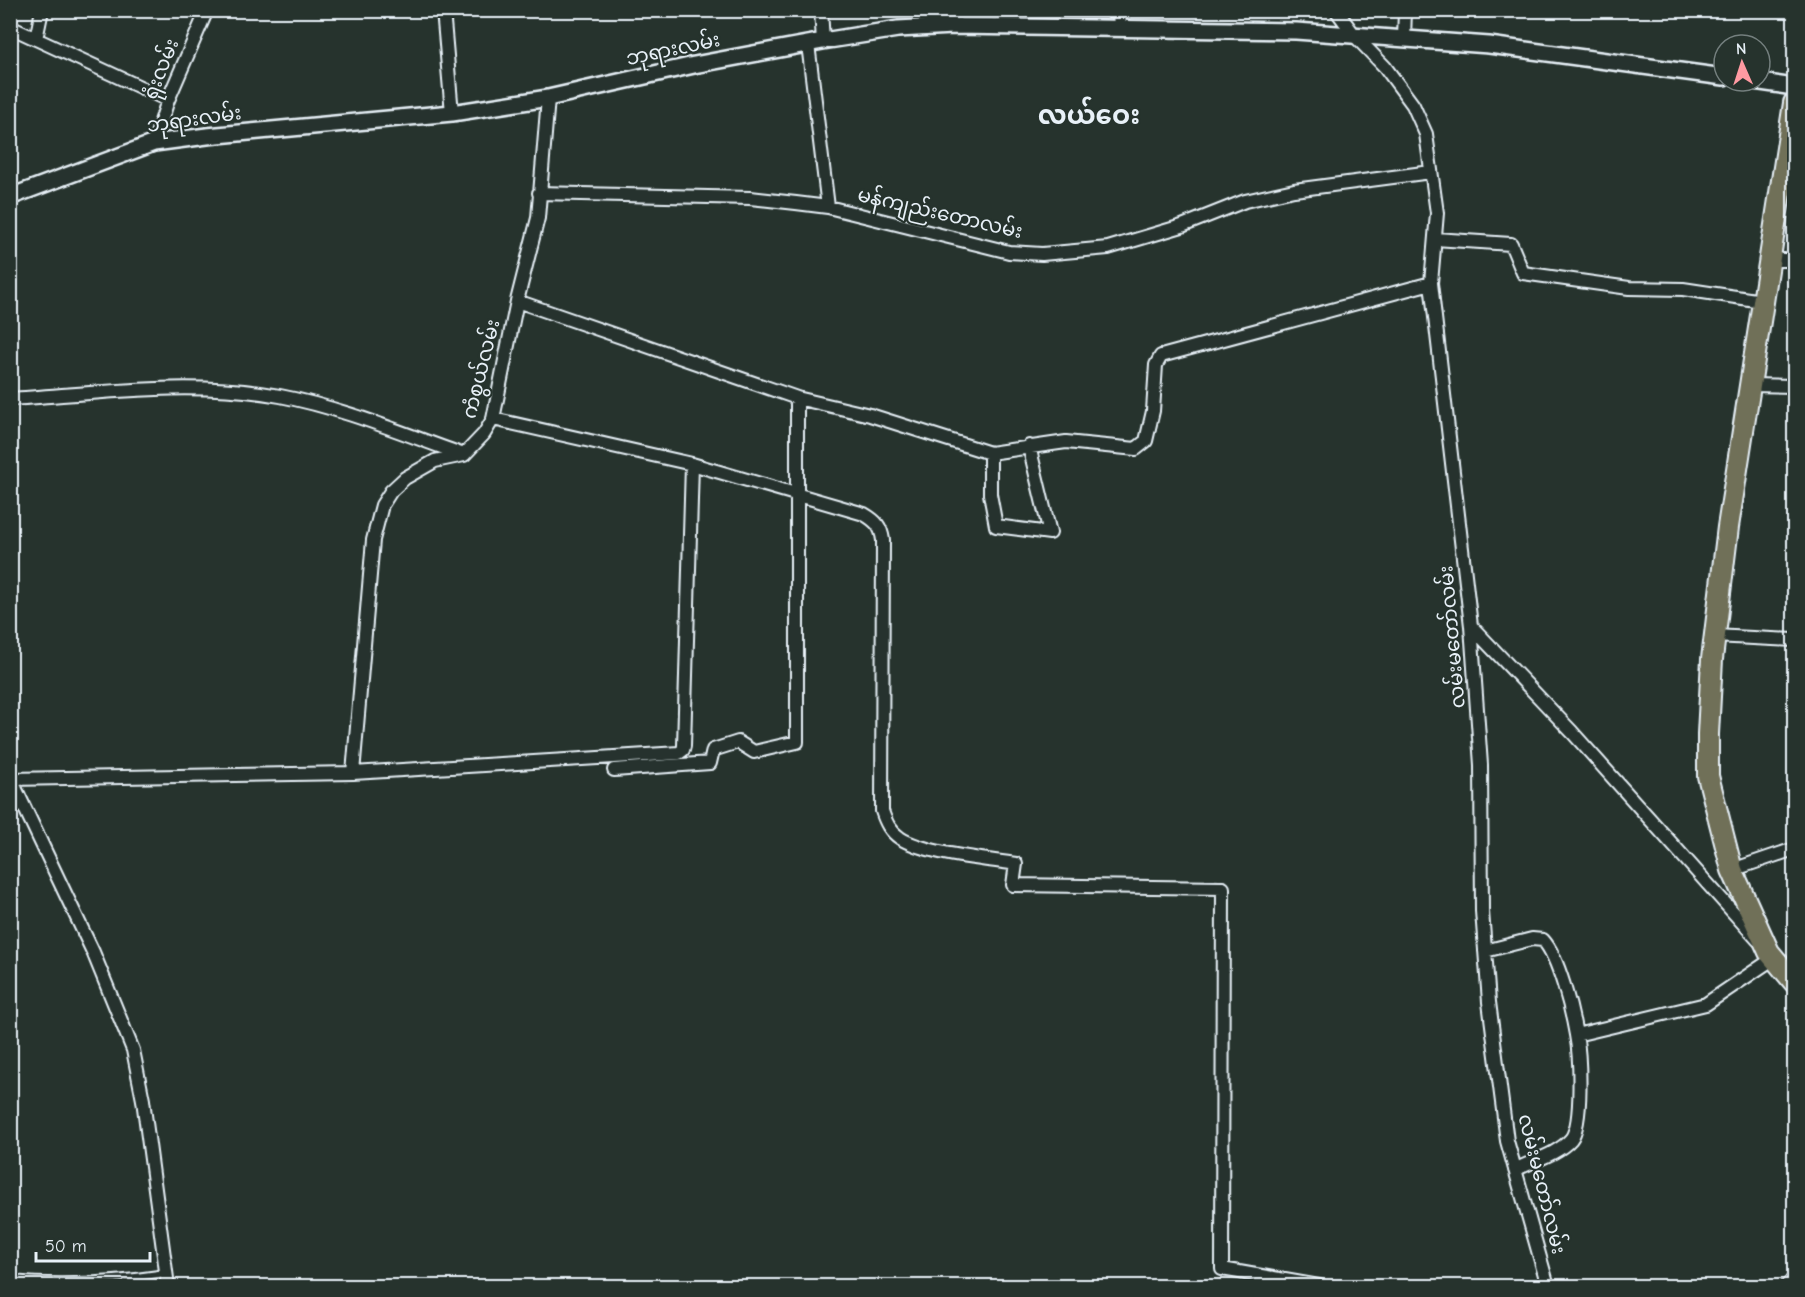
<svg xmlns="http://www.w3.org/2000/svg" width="1805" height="1297" font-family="'Comic Neue','Noto Sans Myanmar',sans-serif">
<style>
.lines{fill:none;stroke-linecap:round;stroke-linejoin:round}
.service-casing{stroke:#e8f1f8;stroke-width:10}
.minor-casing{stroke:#e8f1f8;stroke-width:16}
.tertiary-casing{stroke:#e8f1f8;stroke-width:20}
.primary-casing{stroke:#e8f1f8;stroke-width:24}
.service{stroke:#26332d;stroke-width:6}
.minor{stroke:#26332d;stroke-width:12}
.tertiary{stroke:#26332d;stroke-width:15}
.primary{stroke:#706f59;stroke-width:20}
.rail-casing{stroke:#e8f1f8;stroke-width:7}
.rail{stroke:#26332d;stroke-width:4.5;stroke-dasharray:14;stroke-linecap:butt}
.labels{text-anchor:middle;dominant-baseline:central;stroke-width:4.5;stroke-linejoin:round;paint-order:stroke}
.street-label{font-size:20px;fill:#e8f1f8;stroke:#26332d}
.district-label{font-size:26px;font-weight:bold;fill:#e8f1f8;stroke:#26332d}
</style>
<rect width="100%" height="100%" fill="#26332d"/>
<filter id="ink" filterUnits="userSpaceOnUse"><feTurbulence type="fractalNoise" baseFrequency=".0167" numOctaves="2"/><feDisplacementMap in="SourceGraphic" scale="12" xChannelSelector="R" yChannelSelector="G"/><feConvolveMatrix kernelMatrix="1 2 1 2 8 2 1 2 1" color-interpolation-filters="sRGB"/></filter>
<g filter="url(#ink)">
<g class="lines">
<g class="service-casing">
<path id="service" d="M10,1279c54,5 103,2 156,-6"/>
</g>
<g class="minor-casing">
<path id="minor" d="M443,10l9,103
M821,10l2,31
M1119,10l1,18
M1336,10l19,26 30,31 28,38 13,29 11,79 -6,70 40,343 10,139 1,146 7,91 18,139 41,145
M953,26l3,-16
M10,27l158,73
M36,39l6,-29
M1404,39l1,-29
M808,44l20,163
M154,143l14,-43 39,-90
M539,193l211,5 46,5 32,4 181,45 33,2 66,-6 74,-22 63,-25 49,-11 137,-18
M1435,239l76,5 12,29 106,15 54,1 79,12
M1770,260h24
M517,301l280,97 73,17 120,38 76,-11 70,7 10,-8 7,-30 3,-46 5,-9 270,-73
M1750,385l44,1
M10,399c90,-6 182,-19 270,-3 63,12 124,38 184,59
M493,419l199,45 172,50c12,7 17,12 19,26l-1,271c4,12 8,20 18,27 25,16 85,21 116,26l-3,21 210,3 -1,381 97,17
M990,453v41l6,32 54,7 -21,-87
M1471,626l101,106 186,208
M1714,636l80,4
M614,770l96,-7 3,-13 25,-8 16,10 43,-10v-344
M353,773l20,-233 9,-35 9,-14 14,-13 30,-17 29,-6 20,-21 9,-15 24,-118 21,-83 10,-120
M10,779l343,-6 326,-20 4,-3 1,-4 8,-282
M11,779l82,173 40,98 10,50 25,186
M1732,870l62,-21
M1485,951l47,-12 11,1c16,17 29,72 33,95 4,20 7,89 -5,104 -13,15 -39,22 -56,31
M1576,1035l130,-31 68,-46"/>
</g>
<g class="tertiary-casing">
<path id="tertiary" d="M1754,81l40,6
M10,197l144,-54 53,-7 245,-23 96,-15 146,-33 129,-24 75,-12 55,-3 343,5 193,14 235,32"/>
</g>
<g class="primary-casing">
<path id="primary" d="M1794,103l-66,424 -16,132 -4,75v42l24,94 37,82 25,30"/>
</g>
<use href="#service" class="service"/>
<use href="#minor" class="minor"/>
<use href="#tertiary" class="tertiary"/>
<use href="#primary" class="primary"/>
<g class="rail-casing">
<path id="rail" d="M1781,1286l13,-14"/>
</g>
<use href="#rail" class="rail"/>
</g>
</g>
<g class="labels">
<g class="street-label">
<text transform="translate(673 49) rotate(-12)">ဘုရားလမ်း</text>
<text transform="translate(161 69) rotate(-68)">ရုံးလမ်း</text>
<text transform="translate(194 119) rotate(-8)">ဘုရားလမ်း</text>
<text transform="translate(940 213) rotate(13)">မန်ကျည်းတောလမ်း</text>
<text transform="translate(481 369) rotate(-76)">ကံစွယ်လမ်း</text>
<text transform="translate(1452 637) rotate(-95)">လမ်းမတော်လမ်း</text>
<text transform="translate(1542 1184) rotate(76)">လမ်းမတော်လမ်း</text>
</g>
<g class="district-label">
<text x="1089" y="116">လယ်ဝေး</text>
</g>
</g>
<rect width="1805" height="1297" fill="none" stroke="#26332d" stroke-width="36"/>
<rect x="18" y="18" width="1769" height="1261" fill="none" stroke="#e8f1f8" stroke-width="2" filter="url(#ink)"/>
<g transform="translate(1742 63) rotate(357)"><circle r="28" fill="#26332d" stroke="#747f7e" stroke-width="1.5"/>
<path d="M0-4.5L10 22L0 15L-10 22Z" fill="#ff9aa2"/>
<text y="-9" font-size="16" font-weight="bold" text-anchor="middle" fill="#e8f1f8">N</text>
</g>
<path d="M36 1252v9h114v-9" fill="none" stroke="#e8f1f8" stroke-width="3"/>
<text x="45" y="1252" font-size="18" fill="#e8f1f8" stroke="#26332d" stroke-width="4.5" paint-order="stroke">50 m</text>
</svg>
